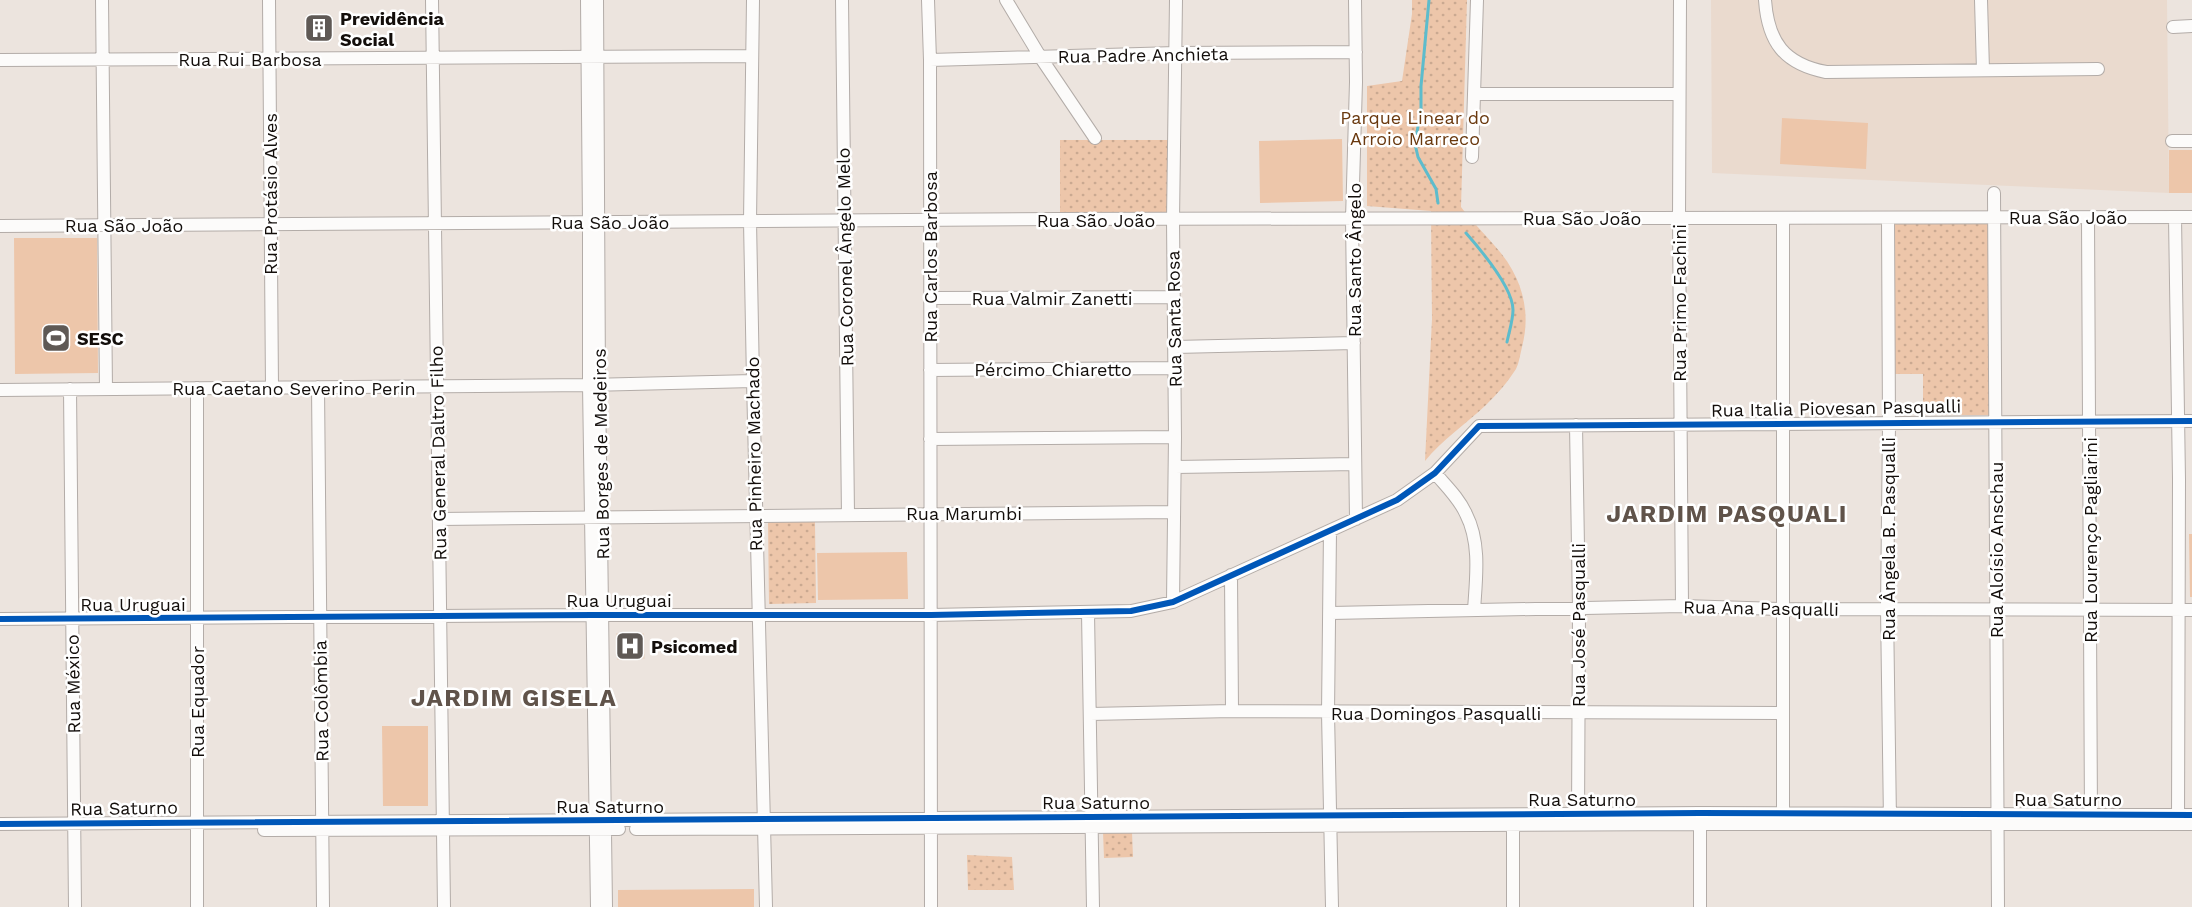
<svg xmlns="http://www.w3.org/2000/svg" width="2192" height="907" font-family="'Work Sans',sans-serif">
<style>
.built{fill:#eadace}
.green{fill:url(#green-dots)}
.forest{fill:url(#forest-crowns)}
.pitch{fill:#edc6aa}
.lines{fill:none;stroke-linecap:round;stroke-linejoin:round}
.stream{stroke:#5dbccc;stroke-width:3}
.minor-casing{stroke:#b3aca8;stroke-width:14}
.minor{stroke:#fcfbfa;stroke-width:12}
.cycleway-casing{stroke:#fff;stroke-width:10}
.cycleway{stroke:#0057b8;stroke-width:6}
.labels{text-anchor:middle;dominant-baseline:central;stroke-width:5;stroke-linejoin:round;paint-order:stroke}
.poi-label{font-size:18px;font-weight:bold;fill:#130e0b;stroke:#fff;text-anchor:start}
.street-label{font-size:18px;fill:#130e0b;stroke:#fff}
.park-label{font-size:18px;fill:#6a390f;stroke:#fff}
.district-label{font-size:24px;font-weight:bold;letter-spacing:1.5px;fill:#60534a;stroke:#fff}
</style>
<defs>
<pattern id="green-dots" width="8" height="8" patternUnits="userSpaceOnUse" patternTransform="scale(1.5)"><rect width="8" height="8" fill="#edc6aa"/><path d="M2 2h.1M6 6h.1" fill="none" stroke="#caa991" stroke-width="1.8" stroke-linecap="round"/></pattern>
<pattern id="forest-crowns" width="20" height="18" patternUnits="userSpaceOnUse" patternTransform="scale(1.5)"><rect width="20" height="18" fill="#edc6aa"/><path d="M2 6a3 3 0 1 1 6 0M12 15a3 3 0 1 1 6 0" fill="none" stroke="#caa991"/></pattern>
</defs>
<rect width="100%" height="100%" fill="#ece4de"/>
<path class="built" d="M1711,0h456l2,193 -457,-20z
M616,633h28l1,26 -28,1z"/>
<path class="green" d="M1412,0h55l-6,207c12,16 27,30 39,45 23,28 31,61 22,95 -2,8 -3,16 -6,22 -9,14 -19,25 -30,36 -20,19 -44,35 -61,56l7,-142 -1,-108 -64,-5v-120l35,-5 10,-67z
M1060,140h111v73l-111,1z
M1990,222v193h-67v-41h-28l-1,-151z
M768,522h47l1,81 -47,1z
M1103,832h29l1,25 -29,1z
M967,855l45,2 2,33h-46z"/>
<path class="forest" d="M2189,534h3v63h-2z"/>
<path class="pitch" d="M1782,118l86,5 -2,46 -86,-5z
M1342,139l1,62 -83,2 -1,-62z
M2169,150h23v43h-23z
M14,238h83l1,135 -83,1z
M907,552l1,47 -90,1 -1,-47z
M382,726h46v80h-45z
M754,889v18h-136v-17z"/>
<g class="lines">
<path class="stream" d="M1429,0l-8,86v23l-6,35 3,13 18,32 2,14
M1466,233c14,16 47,55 47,77 0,10 -4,22 -6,32"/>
<g class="minor-casing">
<path id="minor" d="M102,0l4,389
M269,0l3,388
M432,0l12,907
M587,0l2,223v162l8,522
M597,0l2,385 7,522
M753,0l-3,221 3,160 13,526
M842,0l6,515
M928,0l2,60 1,847
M1006,0l35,58 54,80
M1355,0l1,82 -4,137 4,300
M1680,0l-1,218 3,388
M1765,0c3,42 19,64 61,72l272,-3
M1981,0l2,70
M2173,27l19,-1
M0,60l751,-4
M930,60l246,-7 180,-1
M1474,94h205
M2172,141h20
M1472,157l5,-157
M1994,193l4,714
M2175,217l4,262 -1,344
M1888,218l1,206 -2,185 3,212
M2088,218l3,603
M1783,219v602
M0,226l1058,-7 1134,-2
M930,298l244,-1
M1175,347l179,-4
M930,370l245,-2
M318,387l5,520
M197,388v519
M70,389l5,518
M0,390l589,-5 164,-4
M1576,425l3,184 -1,211
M930,439l245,-2
M1175,467l180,-3
M1435,473c11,13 24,25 31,41 15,29 10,65 8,96
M439,519l734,-7
M1330,531l-2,182 4,194
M1231,575l1,136
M1173,602l2,-165 -2,-217 3,-220
M1088,613l5,294
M1331,613l351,-7 100,3 410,1
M0,619l593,-4h338l200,-4 42,-9 224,-102 38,-27 44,-47 713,-5
M1090,714l142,-3 551,2
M1700,818v89
M0,824l1700,-11 492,2
M636,829l1064,-5h492
M264,830l355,-1
M1513,907v-89"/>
</g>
<use href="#minor" class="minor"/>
<g class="cycleway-casing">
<path id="cycleway" d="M0,619l593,-4h338l200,-4 42,-9 224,-102 38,-27 44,-47 713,-5
M0,824l1700,-11 492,2"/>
</g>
<use href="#cycleway" class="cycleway"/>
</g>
<defs>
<g id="building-square" transform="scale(1.5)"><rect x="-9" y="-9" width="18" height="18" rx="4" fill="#5f5955" stroke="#fff"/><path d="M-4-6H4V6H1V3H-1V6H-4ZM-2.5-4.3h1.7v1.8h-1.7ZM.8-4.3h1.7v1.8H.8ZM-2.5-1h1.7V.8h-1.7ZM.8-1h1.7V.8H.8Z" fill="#fff"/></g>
<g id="stadium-square" transform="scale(1.5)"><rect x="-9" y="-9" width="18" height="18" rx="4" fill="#5f5955" stroke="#fff"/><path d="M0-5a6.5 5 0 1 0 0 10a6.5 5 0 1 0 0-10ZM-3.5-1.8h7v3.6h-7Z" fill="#fff"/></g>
<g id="hospital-square" transform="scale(1.5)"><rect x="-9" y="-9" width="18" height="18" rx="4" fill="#5f5955" stroke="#fff"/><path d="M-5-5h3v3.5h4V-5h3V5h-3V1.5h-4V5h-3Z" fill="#fff"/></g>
</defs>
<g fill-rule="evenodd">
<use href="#building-square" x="319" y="28"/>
<use href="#stadium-square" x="56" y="338"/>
<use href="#hospital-square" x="630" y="646"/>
</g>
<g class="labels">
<g class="poi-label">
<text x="340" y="18">Previdência<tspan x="340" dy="21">Social</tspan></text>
<text x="77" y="338">SESC</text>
<text x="651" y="646">Psicomed</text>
</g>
<g class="street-label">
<text transform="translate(1143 55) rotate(-1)">Rua Padre Anchieta</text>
<text x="250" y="59">Rua Rui Barbosa</text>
<text transform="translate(270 194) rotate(-90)">Rua Protásio Alves</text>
<text x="2068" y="217">Rua São João</text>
<text x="1582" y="218">Rua São João</text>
<text x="1096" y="220">Rua São João</text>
<text x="610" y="222">Rua São João</text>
<text x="124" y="225">Rua São João</text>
<text transform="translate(845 257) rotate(-91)">Rua Coronel Ângelo Melo</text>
<text transform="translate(930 257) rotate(-90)">Rua Carlos Barbosa</text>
<text transform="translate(1354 260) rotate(-90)">Rua Santo Ângelo</text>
<text x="1052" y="298">Rua Valmir Zanetti</text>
<text transform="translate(1679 303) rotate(-90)">Rua Primo Fachini</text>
<text transform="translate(1174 319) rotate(-91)">Rua Santa Rosa</text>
<text x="1053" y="369">Pércimo Chiaretto</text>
<text x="294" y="388">Rua Caetano Severino Perin</text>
<text transform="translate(1836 408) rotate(-1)">Rua Italia Piovesan Pasqualli</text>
<text transform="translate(438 453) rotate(-91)">Rua General Daltro Filho</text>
<text transform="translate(601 454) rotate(-91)">Rua Borges de Medeiros</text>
<text transform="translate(754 454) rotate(-91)">Rua Pinheiro Machado</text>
<text x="964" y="513">Rua Marumbi</text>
<text transform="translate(1888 539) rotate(-90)">Rua Ângela B. Pasqualli</text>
<text transform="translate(2090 540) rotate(-90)">Rua Lourenço Pagliarini</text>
<text transform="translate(1996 550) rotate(-90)">Rua Aloísio Anschau</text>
<text x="619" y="600">Rua Uruguai</text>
<text x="133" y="604">Rua Uruguai</text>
<text transform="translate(1761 608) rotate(1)">Rua Ana Pasqualli</text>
<text transform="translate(1578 625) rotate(-90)">Rua José Pasqualli</text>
<text transform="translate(73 684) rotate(-91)">Rua México</text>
<text transform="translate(321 701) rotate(-91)">Rua Colômbia</text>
<text transform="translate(197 702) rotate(-90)">Rua Equador</text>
<text x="1436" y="713">Rua Domingos Pasqualli</text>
<text x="1582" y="799">Rua Saturno</text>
<text x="2068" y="799">Rua Saturno</text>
<text x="1096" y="802">Rua Saturno</text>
<text x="610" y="806">Rua Saturno</text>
<text transform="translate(124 808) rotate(-1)">Rua Saturno</text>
</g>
<g class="park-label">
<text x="1415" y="117">Parque Linear do<tspan x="1415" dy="21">Arroio Marreco</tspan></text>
</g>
<g class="district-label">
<text x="1727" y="514">JARDIM PASQUALI</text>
<text x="514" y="698">JARDIM GISELA</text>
</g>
</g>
</svg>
